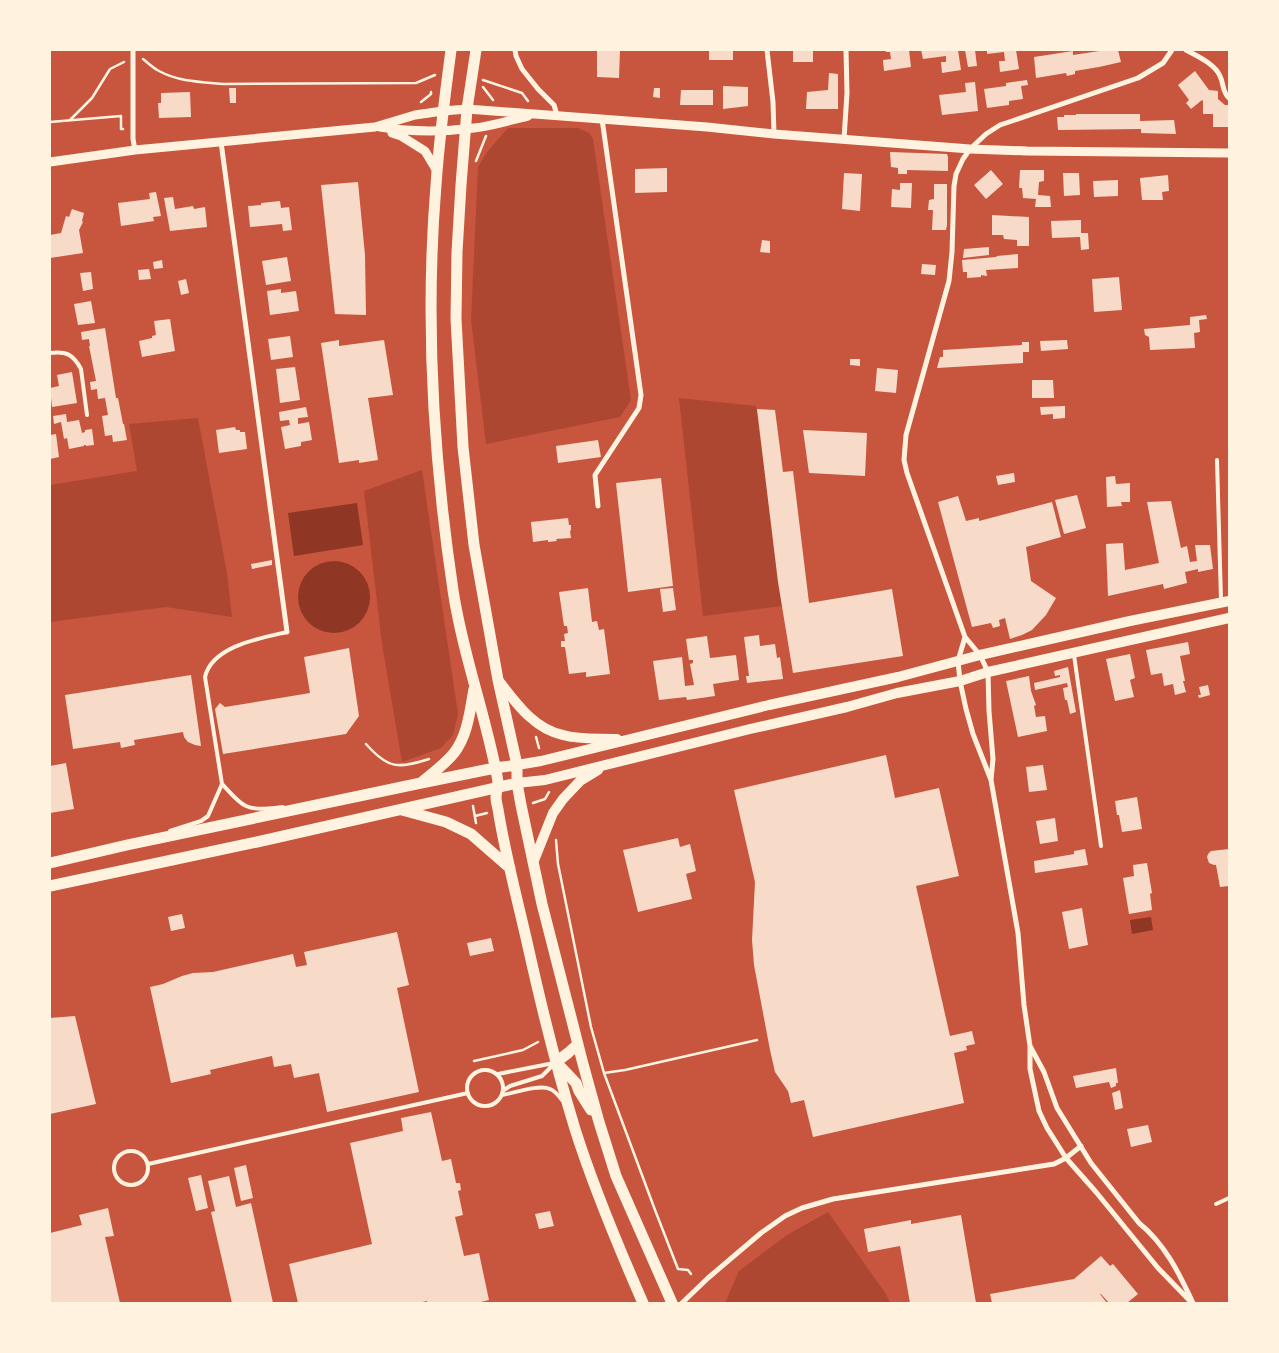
<svg xmlns="http://www.w3.org/2000/svg" width="1279" height="1353" font-family="Quicksand,sans-serif">
<style>
.green{fill:#ae4732}
.water{fill:#8f3625}
.building{fill:#f7dbc8}
.lines{fill:none;stroke-linecap:round;stroke-linejoin:round}
.path{stroke:#fff3e0;stroke-width:2.5}
.service{stroke:#fff3e0;stroke-width:4}
.minor{stroke:#fff3e0;stroke-width:5}
.tertiary{stroke:#fff3e0;stroke-width:9}
.secondary{stroke:#fff3e0;stroke-width:10}
.primary{stroke:#fff3e0;stroke-width:11}
</style>
<rect width="100%" height="100%" fill="#c8553d"/>
<path class="green" d="M508,128h70l11,5 4,6 38,261 -11,17 -134,27 -15,-124 7,-153 9,-15z
M679,398l77,8 26,200 -79,10z
M198,418l29,155 5,44 -66,-10 -116,15v-137l87,-14 -8,-47z
M422,470l36,244 -5,21 -12,13 -39,14 -20,-118 -18,-153z
M828,1212l58,82 4,9h-165l14,-32 48,-36z"/>
<path class="water" d="M357,503l6,42 -69,11 -6,-43z
M298 597a36 36 0 1 1 72 0a36 36 0 1 1-72 0Z
M1151,917l2,13 -21,4 -2,-14z"/>
<path class="building" d="M597,50h23l-1,28 -22,-1z
M709,50h24v10h-24z
M793,50h20v12h-20z
M885,50h24l2,17 -27,4 -1,-11 8,-1 -1,-7h-4z
M921,50h37l3,20 -19,3 -1,-11h5v-6l-23,3z
M965,50h10l2,16 -9,1z
M987,50h29l3,19 -19,3 -1,-11h6l-1,-9 -17,2z
M1106,50h12l3,12 -22,5 -24,4v3l-8,2 -1,-3 -30,5 -2,-21 39,-6v4z
M1195,71l14,19 9,1v8l7,6h4v22h-16v-13h-10v-13l-1,-1 -11,9 -5,-6 3,-3 -11,-15z
M829,73l9,1v35h-32l1,-17 21,-2z
M1027,80l1,5 -7,1 2,13 -14,2v4l-22,3 -3,-19 22,-3v-3z
M975,82l3,29 -36,4 -3,-20 27,-3 -1,-9z
M723,86l25,1v19l-25,3z
M229,88h7v15h-6z
M654,88h6v10l-7,-1z
M681,90h32v15h-33z
M190,92l1,25 -32,1 -1,-15h3v-10z
M1076,114h64v7l34,-1 2,14 -35,-1v-4l-83,1 -1,-13h7v-2h12z
M890,152l57,2 1,3v14l-41,-1v4h-9v-6l-7,-1z
M667,168v24l-32,1v-24z
M991,170l12,14 -17,15 -12,-14z
M1020,170h24v11l-5,1 -1,13 12,1 1,11h-16l1,-8 -13,-1 -1,-10h-3z
M844,173l18,1 -2,37 -18,-2z
M1063,173h16l1,22 -16,1z
M1168,175l1,16 -7,1 1,8h-21l-2,-22z
M1118,180v16l-24,1 -1,-16z
M358,182l7,73 1,60 -31,-1 -14,-129z
M900,183h12l-1,25 -20,-1 1,-18 8,1z
M934,184h13v41l-1,5h-14l1,-20h-5l1,-10 5,-1z
M156,192l5,24 -8,1 1,4 -33,5 -3,-23 32,-4 -1,-6z
M173,197l2,12 18,-3 1,3 11,-2 2,20 -37,4 -6,-33z
M280,201l1,7 8,-1 3,23 -9,1 -1,-7 -32,3 -2,-21 13,-1v-2z
M72,209l12,4 -2,8 1,1 -4,8 4,23 -33,5v-23l11,-2 5,-17 3,1z
M992,215l37,2v29h-12v-6l-13,-1 -1,-4h-11z
M1081,220v13h7l1,16 -8,1 -1,-13 -28,1 -1,-17z
M762,240l8,1v12l-10,-1z
M989,247v8l-26,3 1,-9z
M1018,254v14l-32,2 1,6 -6,-1v2l-14,1v-6h-4l-1,-12 34,-3 1,-1z
M287,257l4,24 -25,4 -4,-24z
M162,260l1,8 -9,1 -1,-7z
M922,264l14,1 -1,10 -14,-1z
M149,269l2,10 -12,1 -1,-10z
M91,272l2,17 -10,2 -3,-18z
M1119,277l3,33 -28,2 -2,-33z
M186,279l3,14 -8,2 -3,-14z
M281,289v4l15,-2 3,20 -29,4 -3,-24z
M91,301l4,22 -17,2 -4,-21z
M1206,315l1,4 -8,1 1,12 -6,1 1,15 -45,2 -1,-13 -4,-2 -1,-6 46,-4v-8z
M170,319l5,32 -33,6 -3,-16 13,-3v-2l4,-1 -2,-14z
M105,328l11,70h2l5,26h1l3,16 -14,2 -1,-7 -7,1 -3,-20 6,-1 -3,-17 -7,1 -1,-10 -6,1 -1,-8 6,-1 -7,-35h1l-1,-7 -7,1 -1,-8z
M290,336l3,21 -22,3 -3,-21z
M339,340v6l45,-6 9,55 -25,3 10,62 -19,3v-3l-20,3 -18,-120z
M1067,340l1,9 -27,2 -1,-10z
M1022,342h7v10h-6v11l-86,5 3,-11h3v-7l79,-5z
M850,359h10v7l-10,-1z
M295,367l5,33 -20,3 -4,-34z
M877,368l21,2 -2,23 -21,-2z
M72,372l5,31 -25,4 -2,-19 9,-2 -2,-11z
M1032,380h21l1,18h-22z
M1065,406v12l-12,1v-5l-12,1 -1,-8z
M306,407l2,10 -10,1v6l11,-2 3,18 -11,2v4l-16,3 -4,-22 9,-2 -1,-5 -9,1 -1,-9z
M757,409l18,1 8,62 10,-1 16,132 83,-14 11,67 -110,17 -15,-91z
M66,414l1,8 12,-2 3,13 3,-1v-2l7,-1 2,16 -8,1v-1h-2v1l-15,3 -2,-11 -3,1 -3,-17 -7,2 -1,-8z
M235,427l1,3h4v2h5l2,17 -28,4 -3,-23z
M803,430l64,3 -2,43 -56,-3z
M56,434l3,23 -9,2v-24z
M598,440l3,17 -43,6 -2,-17z
M1014,473l1,9 -17,3 -2,-9z
M1115,476l1,8 14,-1v19h-9l1,4 -15,1 -1,-30z
M661,478l12,108 -45,6 -12,-109z
M1077,495l9,33 -22,6 -9,-34z
M958,496l8,25 13,-3v3l73,-19 9,35 -35,10 5,34 25,17 -10,17 -14,15 -10,5 -12,4 -5,-21 -6,2 1,6 -7,2 -2,-5 -19,4 -34,-125z
M1171,501l10,47 6,-2 3,16 7,-1 -2,-16h15l3,24 -15,3v-3l-13,3 2,11 -23,6 -1,-5 -55,12 -2,-52 17,-1 2,27 34,-7 -12,-61z
M568,518l1,7h2v5l-1,1 1,7 -15,1 1,2 -9,1v-2l-15,2 -2,-20z
M272,560v5l-20,4 -1,-5z
M588,588l4,34 5,-1 2,9 5,-1 6,45 -24,3v-5l-17,2 -4,-27h-4v-6h4l-1,-7 4,-1 -1,-7h-3l-5,-34z
M673,588l3,22 -13,2 -3,-23z
M759,635l1,11 15,-2 2,14 3,-1 3,22 -36,4 -1,-7h3l-5,-39z
M707,636l3,22 26,-3 3,25 -26,4 2,12 -28,4 -1,-3 -27,3 -6,-39 29,-4 3,29 9,-1 -4,-21 3,-1v-3h-4l-3,-21z
M1188,642l2,12 -10,2 5,25h-2l3,11 -11,3 -2,-11 -9,2 -2,-13 -11,2 -5,-25z
M349,648l10,68 -13,18 -123,20 -8,-45 5,-6 5,4 85,-14 -6,-36z
M1130,654l5,24 -5,2 4,17 -19,4 -9,-42z
M1068,667l8,45 -6,2 -3,-14h-2l-2,-12 5,-1 -1,-4 -32,7 -1,-7 26,-6v-2l-5,1 -1,-5z
M191,675l10,71 -6,-1 -7,-3 -4,-5 -1,-5 -49,8 1,5 -14,3 -1,-6 -47,7 -8,-54z
M1029,676l2,15 5,14 -2,1 2,11 9,-1 2,15 -29,6 -12,-56z
M1208,685l2,10 -11,3 -1,-3h3l-2,-8z
M886,755l9,43 44,-10 20,88 -43,10 34,150 22,-5 3,13 -9,2 1,4 -13,3 10,50 -151,34 -9,-37 -13,3 -3,-12 -13,-19 -5,-22 -16,-85 -2,-25 3,-58 -21,-92z
M66,763l8,46 -24,4v-47z
M1043,765l4,25 -18,2 -3,-25z
M1137,797l5,32 -20,3 -3,-17h-2l-2,-14z
M1055,818l3,23 -18,3 -4,-23z
M678,838l2,9 10,-3 6,27 -10,3 6,25 -54,13 -15,-62z
M1085,849l3,16 -53,8 -1,-12 40,-7v-3z
M1229,849v37l-9,1 -4,-22h-2l-5,-2 -2,-6 1,-3 3,-3z
M1147,863l5,30 -2,1 2,16 -23,4 -6,-36 11,-2 -1,-11z
M1082,908l6,37 -19,4 -7,-37z
M182,914l3,14 -14,3 -3,-14z
M397,932l12,53 -12,3 22,104 -92,20 -8,-39 -25,5 -3,-14 -17,3 -2,-11 -62,14 1,4 -40,9 -21,-96 13,-3 19,-8 11,-3 20,-1 80,-18 3,13 11,-2 -3,-13z
M491,938l3,13 -24,5 -3,-13z
M75,1016l21,88 -46,10v-96z
M1116,1068l2,15h-2v3l-5,2 -2,-6 -33,6 -3,-12z
M1120,1090l3,18 -8,2 -3,-17z
M431,1112l11,49 9,-2 5,24h4l1,7 -3,1 5,24 -8,2 9,39 15,-3 10,47 -12,3h-50v-2l-9,2h-120l-9,-39 83,-20 -22,-101 53,-12 -2,-13z
M1148,1125l4,17 -21,5 -4,-18z
M246,1165l7,33 -12,3 -7,-33z
M201,1175l7,33 -12,3 -8,-33z
M229,1176l7,31 15,-4 22,100h-41l-21,-91 4,-1 -7,-30z
M108,1208l6,28 -9,1 15,66h-70v-70l32,-8 -3,-10z
M550,1211l4,15 -15,3 -4,-15z
M961,1215l15,88h-66l-10,-57 -32,6 -4,-23 47,-9v4z
M1101,1256l9,10 3,-2 25,30 -11,9h-18l-8,-9h-1l7,9h-115l-2,-9 84,-15z"/>
<g class="lines">
<path class="path" d="M143,59c5,4 10,9 16,12 20,11 42,11 65,13l192,-1 19,-8
M483,80l39,13 6,8
M483,87l10,13
M421,102l10,-8v-2
M70,120l22,-22 18,-29 14,-7
M50,122l71,-6v13h2
M476,161l10,-25
M536,737l3,11
M366,744c22,25 32,25 63,15
M533,803l12,-4 4,-7
M473,806l3,17
M475,816l12,-3
M556,840l2,24 33,163 13,46 51,137 23,59 10,1 3,4
M474,1061l49,-11 15,-8
M604,1073l21,-3 132,-30"/>
<path class="service" d="M50,353c16,-2 23,1 31,16l6,46
M1217,460l4,140
M1074,655l27,191
M222,784c7,7 15,18 24,22 11,5 26,2 37,1
M170,831l31,-10 7,-5 14,-32 -17,-107c7,-31 56,-39 82,-45
M467 1088a18 18 0 1 1 36 0a18 18 0 1 1-36 0Z
M498,1074l56,-11
M504,1090l6,-4 32,-10 12,-12
M502,1095c12,-2 38,-11 48,-6 5,2 9,7 12,11
M114 1168a17 17 0 1 1 34 0a17 17 0 1 1-34 0Z
M148,1164l320,-71
M1216,1204l13,-6"/>
<path class="minor" d="M133,50v89l2,11
M515,50l1,6 6,13 16,20 16,16 3,10
M767,50l6,52 1,32
M1186,50c11,6 29,14 34,26 4,8 2,16 9,22
M844,139l3,-46 -1,-43
M221,142l66,490
M598,506l-3,-31 44,-67 2,-13 -39,-276
M965,637l-7,24 2,20 6,28 7,25 18,46 27,153 6,72 6,41
M991,780l2,-21 -4,-48 -1,-39 -8,-17 -15,-18 -58,-164 -3,-13 2,-25 43,-154 3,-29 2,-66 2,-12 7,-15 7,-10 16,-15 14,-9 12,-4 126,-43 25,-15 9,-13
M682,1303l26,-25 53,-45 24,-17 17,-8 31,-9 221,-35 12,-6 15,-12
M1192,1303l-34,-35 -62,-76 -30,-34 -19,-30 -8,-17 -9,-42v-23l14,26 13,36 34,55 48,60c26,21 40,50 54,80"/>
<path class="tertiary" d="M380,127c31,5 63,5 94,1 18,-2 37,-8 54,-12
M392,133l9,3 24,15 12,20
M50,162l85,-12 240,-23 40,-12 28,-4 24,-2 240,18 67,7 196,15 57,2 202,2"/>
<path class="secondary" d="M499,681c17,22 35,48 64,54 17,5 36,3 54,4
M517,765l24,-4 228,-56 129,-28 82,-22 150,-34 99,-20
M517,783l28,-3 205,-51 97,-22 50,-14 63,-12 28,-9 241,-54
M533,863l20,-50 10,-14 17,-18 18,-11"/>
<path class="primary" d="M451,50c-6,45 -12,90 -15,135 -11,134 -3,271 17,405 9,61 31,120 43,181 1,5 2,9 2,13 0,4 -2,8 -2,13 0,4 1,8 2,12 7,45 19,89 29,133 14,63 29,125 48,187 19,60 43,117 68,174
M476,50l-9,59 -6,76 -4,67 -1,67 7,128 11,98 24,135 19,85v18l4,22 21,99 41,160 16,58 17,54 56,127
M422,782c11,-9 23,-18 32,-29 14,-18 16,-43 20,-64
M402,810l44,12 25,12 39,34
M50,863l77,-18 294,-62 74,-15 22,-3
M50,886l207,-44 260,-59
M578,1044l-10,9 -12,9 20,21 3,8 12,19"/>
</g>
<rect width="1279" height="1353" fill="none" stroke="#fff3e0" stroke-width="102"/>
</svg>
